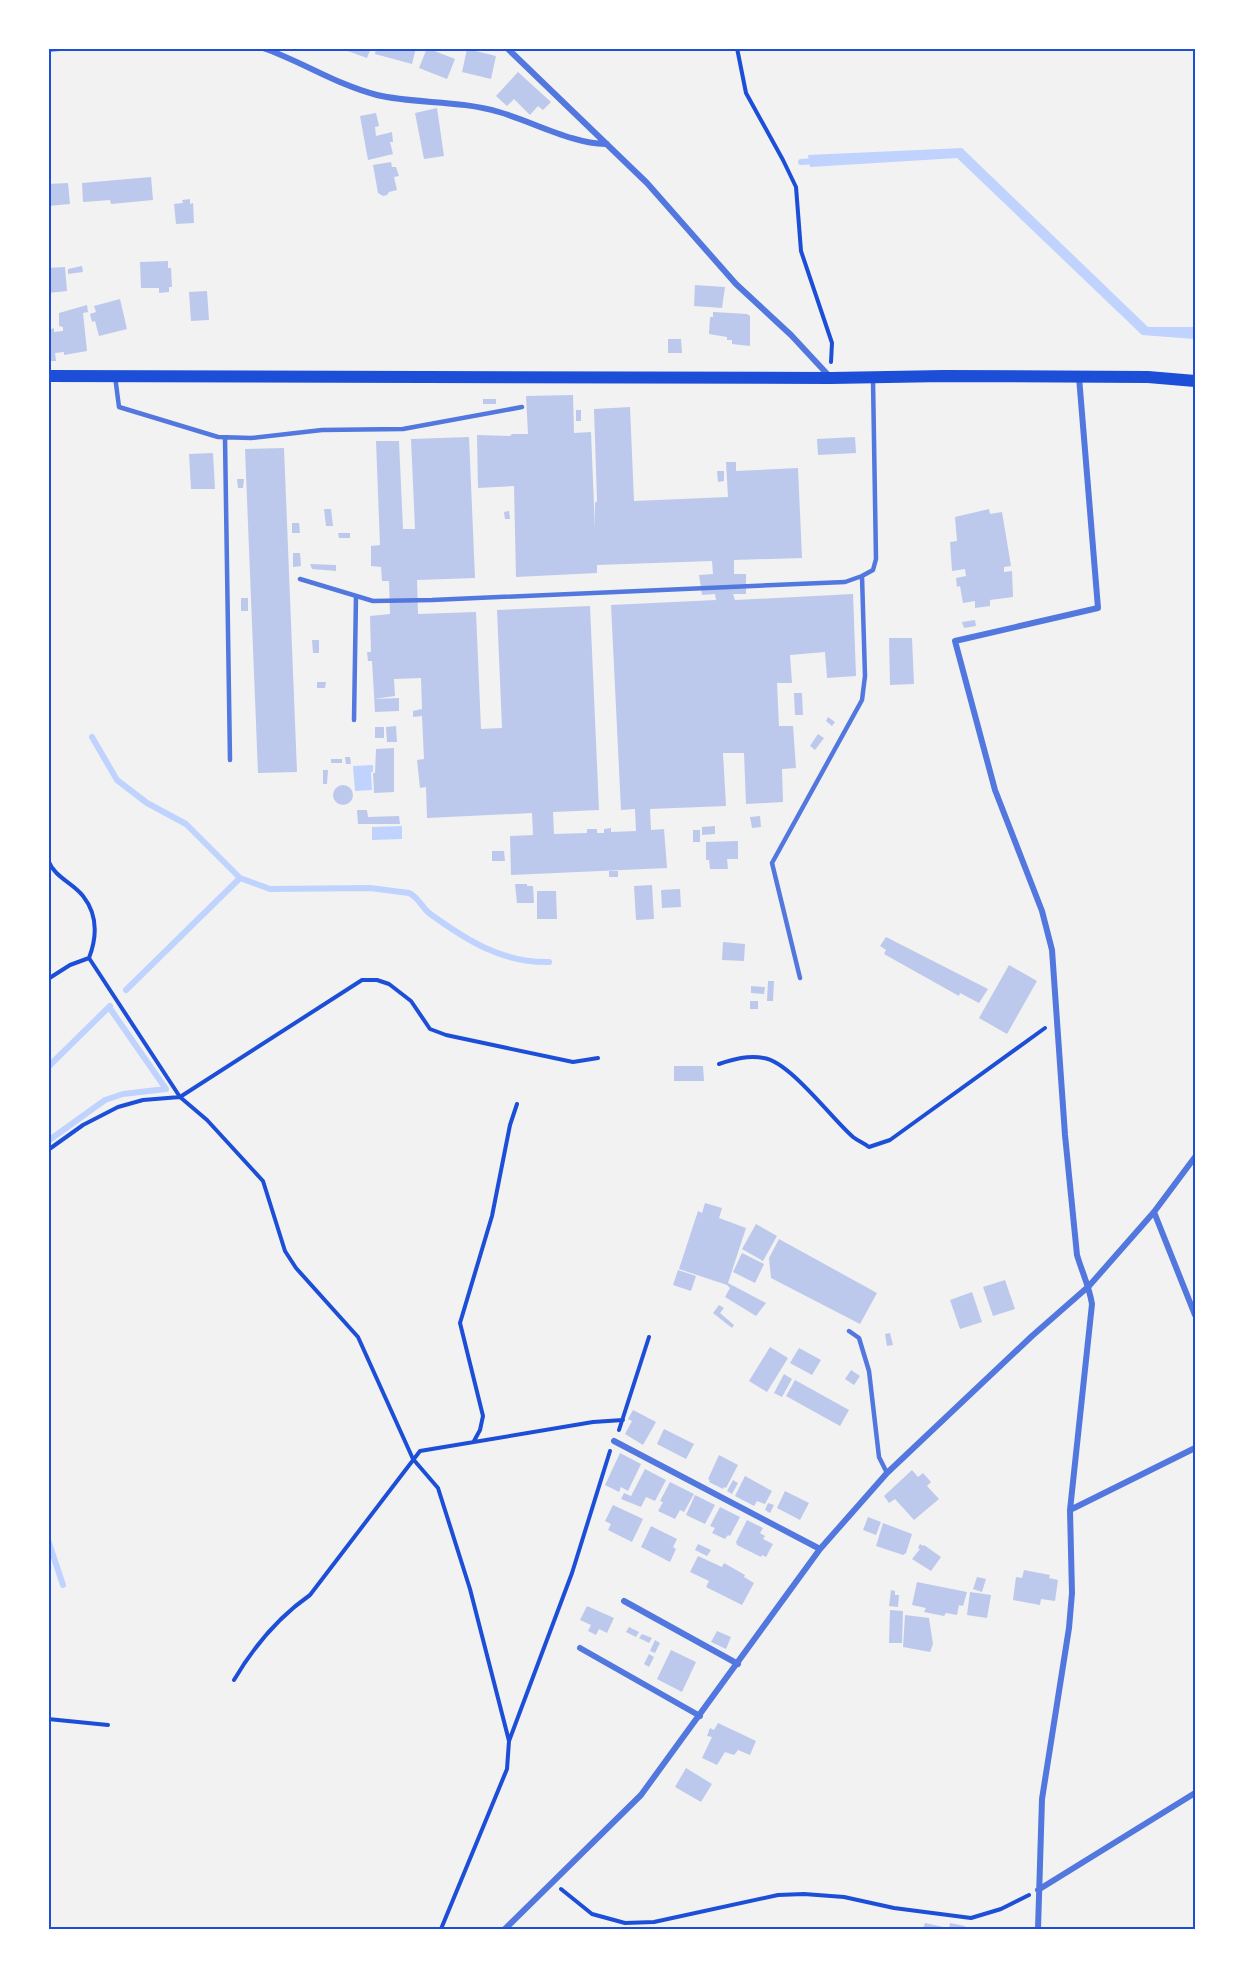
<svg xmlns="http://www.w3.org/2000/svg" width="1243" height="1977" font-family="Figtree,sans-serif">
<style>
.water{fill:#bfd3fe}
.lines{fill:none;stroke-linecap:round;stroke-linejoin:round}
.stream{stroke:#bfd3fe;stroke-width:6}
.building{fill:#bdc9ec}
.path{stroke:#1d4ed8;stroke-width:4}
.service{stroke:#5277de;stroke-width:4.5}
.minor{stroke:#5277de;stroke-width:6}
.secondary{stroke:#1d4ed8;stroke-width:12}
.neatline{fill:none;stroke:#1d4ed8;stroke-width:2}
</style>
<rect width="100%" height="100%" fill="#f2f2f2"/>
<path class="water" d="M962,148l186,179h47v12l-53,-4 -185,-177 -147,9 -2,-12z
M373,765v7h-2l1,18 -17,1 -2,-25z
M402,826v13l-30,1v-13z"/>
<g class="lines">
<path class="stream" d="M801,162l14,-1
M92,737l25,43 30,23 39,21 54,54 30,11 100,-1 39,5c9,4 13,14 20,20 37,27 73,50 120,49
M126,990l114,-112
M48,1067l62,-61
M48,1141l57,-41 18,-6 43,-5 -57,-82
M48,1540l15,45"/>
</g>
<path class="building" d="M339,48h32l-4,10z
M376,48h40l-4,16 -37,-10z
M427,48l28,11 -8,20 -28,-11z
M467,49l29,7 -5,23 -29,-7z
M518,72l33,30 -8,8 -5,-4 -8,9 -16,-16 -7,7 -11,-10z
M437,108l7,48 -20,3 -9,-46z
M376,113l3,13 -4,1 1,9 16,-4 1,10h-3l3,12 -25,6 -8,-44z
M391,162l1,5h4l3,9 -5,1 3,13 -8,2 -2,3 -4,1 -5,-3 -5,-28z
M151,177l2,23 -42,4 -1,-4 -27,2 -1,-19z
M68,183l2,21 -22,2v-22z
M190,199v5l3,-1 1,20 -18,1 -2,-20 9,-1 -1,-3z
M168,261v7h3l1,19h-3v5l-10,1v-5h-18l-1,-26z
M82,266l1,6 -15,2v-5z
M65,267l2,24 -19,2v-25z
M695,285l30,2 -3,21 -28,-2z
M207,291l2,29 -18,1 -2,-29z
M120,299l7,30 -28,7 -4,-15 -3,1 -2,-8 6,-2 -2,-6z
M87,305l1,7 -5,1 4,38 -23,4v-3l-9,1 1,8h-8v-31l6,-2v4l9,-1v-4l-4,-1v-13z
M713,312l34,2 3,2v30l-18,-2v-4h-5v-3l-18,-3 1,-17h3z
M668,339h13l1,14h-14z
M573,395l1,38 17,-1 4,97v-26l2,-2 -3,-92 36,-2 4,94 94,-4 -2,-35h10v9l62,-3 4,90 -68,2v14h12v20h-13l2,6 118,-6 3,82 -29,2 -2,-26 -35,3 2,28h-15l2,43h14l3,42 -14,1 1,33 -37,2 -2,-51h-21l3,53 -76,3 1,21 13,-1 3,39 -156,7 -1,-39 23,-1 -1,-22 -105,5 -1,-31 -6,1 -3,-28 7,-1 -2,-43 -9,1v-6l9,-2 -1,-31 -27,1 1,17 -21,3 25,-1v13l-24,1 -3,-51h-4l-1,-9h4l-1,-36 20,-2 -1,-33h-7l-1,-14 -10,-1v-20l9,-1 -4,-104h23l4,88h12l-4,-90 58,-2 6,141 -58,2 1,34 58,-2 5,117 21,-1 -5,-118 93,-4 9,204 -46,2 1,22 33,-1v-4h10v4h7v-4l7,-1v4l25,-1 -1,-22 -14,1 -10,-205 105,-5 -1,-6 -13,1 -3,-20 14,-1 -1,-13 -115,4v8l-81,4 -2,-91 -36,2 -1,-53 33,1 2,-2h16l-2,-38z
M483,399h13v5h-13z
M576,410h5v11h-5z
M855,437l1,16 -38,2 -1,-16z
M284,448l13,324 -39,1 -13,-324z
M213,453l2,36h-24l-2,-35z
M717,471h7v10l-6,1z
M237,479h7l-1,9h-5z
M324,509h7l2,17h-7z
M989,509l1,5 12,-2 9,54 -7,1v5l8,-1 1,26 -23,3v6l-15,2v-7l-12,2 -3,-17 -3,1 -1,-9 10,-2 -1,-7 -13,2 -2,-29 7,-1 -2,-24z
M509,511l1,8h-5l-1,-7z
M292,523h7l1,10h-8z
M338,533h12v5h-11z
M293,553h7l1,13 -8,1z
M310,564l26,1v6l-24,-2z
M241,598h7v13h-7z
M975,620l1,6 -12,2 -2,-6z
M889,638h23l2,46 -24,1z
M312,640h7v13h-6z
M317,682h9l-1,6h-8z
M794,693h8l1,22h-8z
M828,717l7,5 -3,4 -6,-5z
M396,726l1,16h-10l-1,-15z
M375,727h9v11h-9z
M818,734l6,4 -9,12 -5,-4z
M394,748v44l-20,1 -1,-20h2l1,-24z
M345,757h5l1,7h-5z
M331,759h11v4h-11z
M323,770h5l-1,14h-4z
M333 795a10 10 0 1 1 20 0a10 10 0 1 1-20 0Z
M357,810h10l1,7 31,-1 1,8h-42z
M760,816l1,11 -9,1 -2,-11z
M715,826v8l-13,1v-8z
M693,830h7v12h-7z
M738,841v18h-11l1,10h-18l-1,-9h-3v-18z
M492,851h12l1,10h-13z
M609,871h9v6h-9z
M515,884h12v2h6l1,17h-17z
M652,885l2,34 -18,1 -2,-34z
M680,889l1,18 -19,1 -1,-18z
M537,891h19l1,28h-20z
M886,937l102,52 -9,14 -19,-10 -1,3 -75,-42 2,-4 -6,-4z
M723,942l22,2 -1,17 -22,-1z
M1009,965l28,16 -30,53 -28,-16z
M768,981h6l-1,20h-6z
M751,986l14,1 -1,7 -13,-1z
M750,1001h8v8h-8z
M674,1066h29l1,15h-30z
M705,1203l17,5 -3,10 27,10 -18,55 38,20 -10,13 -31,-19 5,-9 -3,-3 -48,-16 19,-58 4,2z
M756,1224l21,12 -14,25 -21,-12z
M779,1239l98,54 -17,31 -89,-46 -2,-20z
M742,1253l22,11 -9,19 -22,-11z
M678,1270l18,6 -5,15 -18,-6z
M1005,1280l10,29 -22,7 -10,-29z
M972,1292l10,30 -22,7 -10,-29z
M719,1305l5,3 -4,5 14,12 -2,3 -19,-15z
M890,1333l3,12 -6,1 -2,-12z
M770,1347l18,11 -21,34 -18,-11z
M799,1348l22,12 -9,15 -22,-12z
M851,1370l9,6 -6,9 -9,-6z
M784,1374l8,5 -10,18 -8,-4z
M795,1380l54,30 -9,16 -54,-30z
M633,1410l23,12 -13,23 -18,-11 7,-13 -4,-2z
M664,1429l30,15 -8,15 -29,-15z
M620,1453l21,11 -13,27 -7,-4 -2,5 -14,-7z
M719,1455l19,10 -12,23 -2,-1 -1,2 -14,-7 1,-2 -2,-1z
M645,1469l21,11 -11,21 -9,-4 -5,10 -20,-8 3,-6 7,3z
M912,1470l6,7 5,-4 8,9 -4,4 12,13 -25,21 -19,-21 -6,4 -5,-7z
M745,1476l27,15 -7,13 -8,-3 -3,5 -19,-10z
M733,1480l5,3 -6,11 -5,-3z
M670,1482l24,12 -10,18 -4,-2 -5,9 -17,-8 5,-9 -3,-1z
M785,1491l24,12 -9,17 -23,-12z
M695,1495l20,10 -10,19 -19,-9z
M768,1503l6,2 -4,8 -5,-3z
M613,1505l30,14 -11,23 -24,-12 3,-6 -6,-3z
M720,1507l20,10 -10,19 -2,-1 -3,4 -13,-6 3,-5 -5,-2z
M868,1517l13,5 -5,13 -13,-5z
M747,1520l16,8 -3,5 5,3 -2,3 10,5 -7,13 -4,-2 -1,2 -24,-12 -1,-3z
M883,1523l29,11 -6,19 -3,2 -27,-9z
M651,1526l26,13 -4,8 3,2 -6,13 -29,-15z
M698,1544l13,6 -4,6 -12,-6z
M920,1544l3,2 1,-1 17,12 -10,14 -19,-12 8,-10 -2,-1z
M698,1556l24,11 2,-4 21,12 -1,2 10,6 -12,22 -36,-18 3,-6 -19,-9z
M1024,1570l26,5 -1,3 9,2 -3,21 -14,-2 -1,6 -27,-5 3,-23 6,1z
M977,1577l9,2 -4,13 -9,-3z
M917,1582l50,10 -4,14 -4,-1 -2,10 -11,-2 -2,3 -20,-4 2,-4 -14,-3z
M891,1590l4,1v4h4l-1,12 -9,-1z
M970,1592l21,3 -4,23 -20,-3z
M587,1606l27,12 -7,15 -8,-4 -3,6 -8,-4 3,-6 -11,-5z
M890,1610l13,1 -1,32h-13z
M905,1615l24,3 4,26 -3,8 -27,-5z
M629,1627l10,5 -3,5 -10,-5z
M717,1631l14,6 -5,12 -15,-7z
M642,1634l10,4 -3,5 -10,-5z
M655,1640l5,3 -5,10 -5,-2z
M671,1650l25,12 -14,30 -25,-13z
M649,1654l5,3 -5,10 -5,-3z
M718,1723l38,18 -6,14 -12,-5 -4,5 -9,-3 -8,13 -15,-7 10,-21 -5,-1 3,-8 4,2z
M686,1768l26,16 -11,18 -26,-15z
M925,1923l23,5v1h-25z
M950,1923l15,3 -1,3h-15z"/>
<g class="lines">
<path class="path" d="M737,48l9,45 37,67 13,27 5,64 31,92 -1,19
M48,860c7,18 24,22 35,36 15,19 14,41 6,62
M89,958l91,139 27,23 56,61 22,70 11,17 62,69 55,122 25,29 32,101 39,152
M48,979l22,-14 19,-7
M719,1064c15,-5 29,-9 45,-6 26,4 68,61 89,79 5,4 11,6 16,10l21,-7 155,-112
M48,1150l35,-25 35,-18 25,-7 37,-3 182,-117h15l12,4 22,17 19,28 16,6 127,27 25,-4
M619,1430l30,-93
M474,1441l6,-11 3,-14 -23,-93 32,-107 18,-91 7,-21
M234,1680c20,-34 43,-62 76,-85l110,-144 173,-29 30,-2
M48,1719l60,6
M561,1889l31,25 33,9 29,-1 124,-27 26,-1 40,3 50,11 77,10 30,-9 28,-14
M441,1929l66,-160 2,-28 63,-168 38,-122"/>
<path class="service" d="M115,376l4,31 99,30 33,1 71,-8 81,-1 119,-22
M225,438l5,322
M300,579l73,22 59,-1 413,-18 17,-6 11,-6 3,-11 -3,-179
M354,720l2,-124
M800,978l-28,-115 90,-163 3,-24 -3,-100
M849,1331l10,7 10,33 10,86 8,16"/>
<path class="minor" d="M263,48c38,13 74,37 114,47 38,9 82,5 122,17 32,9 76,33 108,32
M507,48l140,135 89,101 55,51 39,42
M48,49l11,-1
M1154,1212l41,103
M614,1441l206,108
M1070,1510l125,-62
M624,1601l114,63
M580,1648l120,68
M1038,1890l157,-97
M505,1929l136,-134 179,-246 67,-76 145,-137 57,-50 65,-74 41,-55
M1038,1929l4,-130 27,-171 3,-35 -2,-83 22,-206c-3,-18 -10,-32 -15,-49l-12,-120 -13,-185 -10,-39 -47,-121 -40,-149 143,-33 -19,-231"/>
<path class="secondary" d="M48,376l783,2 113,-2 204,1 47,4"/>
</g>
<rect width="1243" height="1977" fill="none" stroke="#ffffff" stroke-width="99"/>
<rect x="50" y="50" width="1144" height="1878" class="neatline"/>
</svg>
